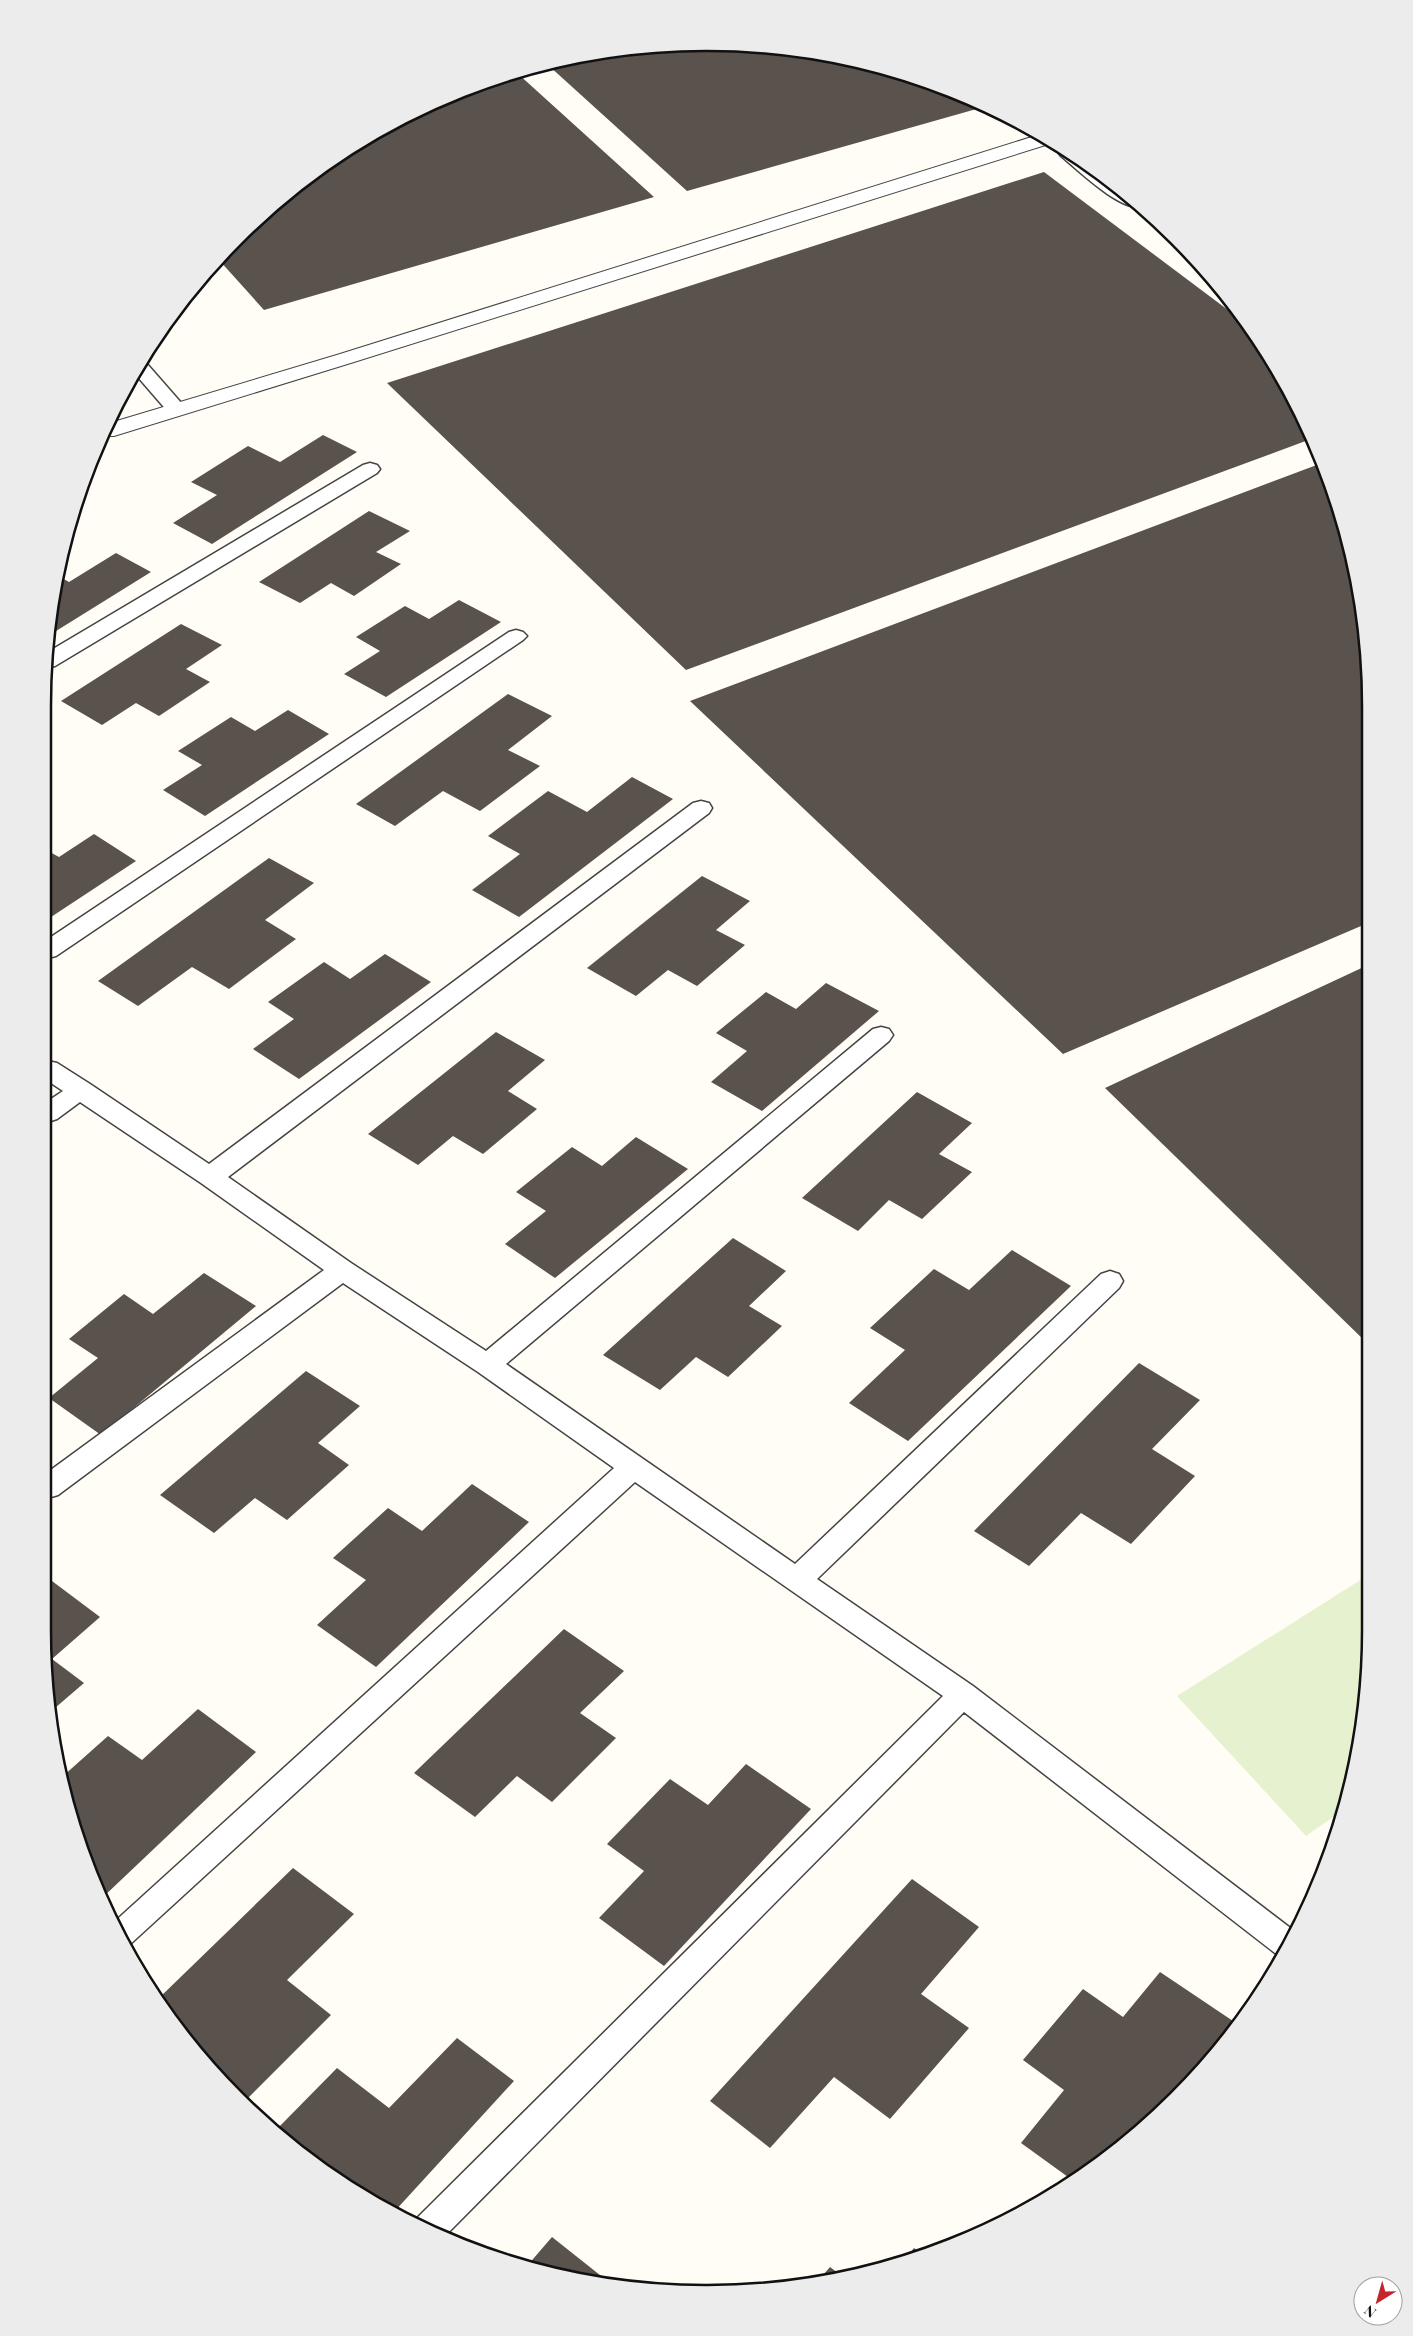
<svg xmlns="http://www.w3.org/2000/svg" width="1413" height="2336" font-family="'Playfair Display',serif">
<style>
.pitch{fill:#e6f2cf}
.building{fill:#5a524d}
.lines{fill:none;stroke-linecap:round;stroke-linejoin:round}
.lane-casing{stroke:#444;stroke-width:3}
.street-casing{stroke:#444;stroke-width:2}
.lane{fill:#fff;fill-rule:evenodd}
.street{fill:#fff;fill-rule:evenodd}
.rim{fill:none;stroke:#111;stroke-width:2.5}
</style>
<rect width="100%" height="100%" fill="#fffdf5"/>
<path class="pitch" d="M1365,1577v139l-26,97 -33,23 -129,-140z"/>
<path class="building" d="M750,44l128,21 109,41 -300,85 -139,-126 72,-17z
M516,72l138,125 -390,113 -45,-50 49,-53 106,-75 119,-54z
M1044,172l200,150 38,53 29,64 -625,231 -299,-287z
M323,435l34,17 -145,92 -39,-21 44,-28 -26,-13 57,-36 32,16z
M1322,463l13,30 34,170 -1,260 -305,131 -373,-353z
M369,511l41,20 -34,21 25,12 -47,32 -23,-13 -31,20 -41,-21z
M116,553l35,19 -103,64v-16l12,-43 9,5z
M459,600l42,22 -115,75 -42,-23 36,-23 -24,-14 49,-31 24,13z
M181,624l41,21 -36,24 24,13 -51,34 -23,-13 -34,22 -41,-24z
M508,694l44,22 -44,34 32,16 -60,45 -37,-20 -48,35 -39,-22z
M288,710l41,24 -124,82 -42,-26 39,-25 -24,-14 53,-34 24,14z
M632,777l41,22 -154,118 -47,-27 48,-36 -32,-18 60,-45 39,21z
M94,834l42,27 -88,58v-68l11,6z
M269,858l45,25 -49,37 31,19 -67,50 -37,-22 -54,39 -40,-25z
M702,876l48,25 -34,29 29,15 -48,41 -29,-16 -32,26 -49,-28z
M385,954l46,28 -132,97 -46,-30 41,-30 -26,-17 56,-40 26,17z
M1368,965l-1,307 -1,70 -261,-254z
M826,983l53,28 -117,100 -51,-29 36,-31 -31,-18 50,-41 30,17z
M496,1032l49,28 -37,31 29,18 -54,45 -30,-18 -35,29 -50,-31z
M917,1092l55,31 -33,31 33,18 -50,47 -33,-19 -31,31 -56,-33z
M636,1137l52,32 -133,109 -50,-34 41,-33 -30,-19 56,-45 30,19z
M733,1238l53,33 -37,35 33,20 -54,51 -32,-20 -36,33 -57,-35z
M1012,1250l59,36 -163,155 -59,-38 56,-53 -35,-22 64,-59 35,21z
M204,1273l52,33 -155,129 -52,-37 49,-40 -29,-19 55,-45 29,20z
M1139,1363l61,37 -48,49 43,27 -64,68 -50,-31 -52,53 -55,-35z
M306,1371l54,35 -42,37 31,22 -62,55 -32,-22 -41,35 -54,-38z
M472,1484l57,38 -153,145 -59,-42 49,-45 -33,-22 55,-50 34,23z
M48,1578l52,39 -48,42 32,24 -36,31z
M564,1629l60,42 -44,42 36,25 -64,64 -35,-26 -42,41 -61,-44z
M198,1709l58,43 -155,147 -23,-56 -5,-21 5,-4 -7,-6 -9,-35 46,-41 34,24z
M746,1764l65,45 -147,157 -65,-48 45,-47 -37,-27 63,-65 38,26z
M293,1868l61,46 -67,66 44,35 -85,85 -66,-67 -22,-34z
M912,1879l67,48 -58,67 48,34 -79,91 -56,-42 -64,71 -60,-47z
M1160,1972l73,49 -69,88 -89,73 -54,-39 43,-53 -41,-30 60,-71 40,28z
M457,2038l57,43 -121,132 -90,-57 -27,-26 61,-62 52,40z
M552,2237l63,50 -88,-21z
M914,2248l11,8 -22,6z
M830,2267l12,9 -25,6z"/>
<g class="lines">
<g class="lane-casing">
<path id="lane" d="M1061,149l49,31 29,26c-19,5 -63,-38 -78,-50l-3,-4z
M144,364l4,1 35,40 3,4 -3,4 -7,2 -7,-2 -32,-37z
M370,463l7,2 3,4 -3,4 -322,193 -7,1v-15l315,-187z
M516,630l7,2 4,4 -4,4 -467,316 -8,2v-19l461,-307z
M701,801l8,2 3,5 -3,5 -481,364 123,86 135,88 387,-322 8,-2 8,2 4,6 -4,6 -383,323 289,200 306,-290 9,-3 9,3 4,7 -4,7 -302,291 156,107 320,244 -14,24 -4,-1 -311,-241 -521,526 -30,-13 2,-5 528,-524 -308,-214 -509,466 -14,-24 502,-456 -136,-96 -135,-89 -285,212 -10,3v-26l276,-202 -123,-87 -121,-81 -23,17 -9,3v-21l15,-10 -15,-10v-20l9,2 33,21 119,80 484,-361z"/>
</g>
<g class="street-casing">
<path id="street" d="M1038,135l14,8 -698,219 -240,74h-12l8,-13 230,-69z"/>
</g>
<use href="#lane" class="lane"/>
<use href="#street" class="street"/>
</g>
<path d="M0 0H1413V2336H0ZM706 51H707A655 655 0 0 1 1362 706V1630A655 655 0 0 1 707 2285H706A655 655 0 0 1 51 1630V706A655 655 0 0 1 706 51Z" fill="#ececec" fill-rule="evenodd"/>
<path class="rim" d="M706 51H707A655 655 0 0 1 1362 706V1630A655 655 0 0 1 707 2285H706A655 655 0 0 1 51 1630V706A655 655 0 0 1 706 51Z"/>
<g transform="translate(1378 2301) rotate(217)"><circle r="24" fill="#ffffff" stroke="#a0a0a0"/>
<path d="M0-4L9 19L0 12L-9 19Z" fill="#c4262e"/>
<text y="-8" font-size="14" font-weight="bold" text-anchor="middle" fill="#111111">N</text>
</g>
</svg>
